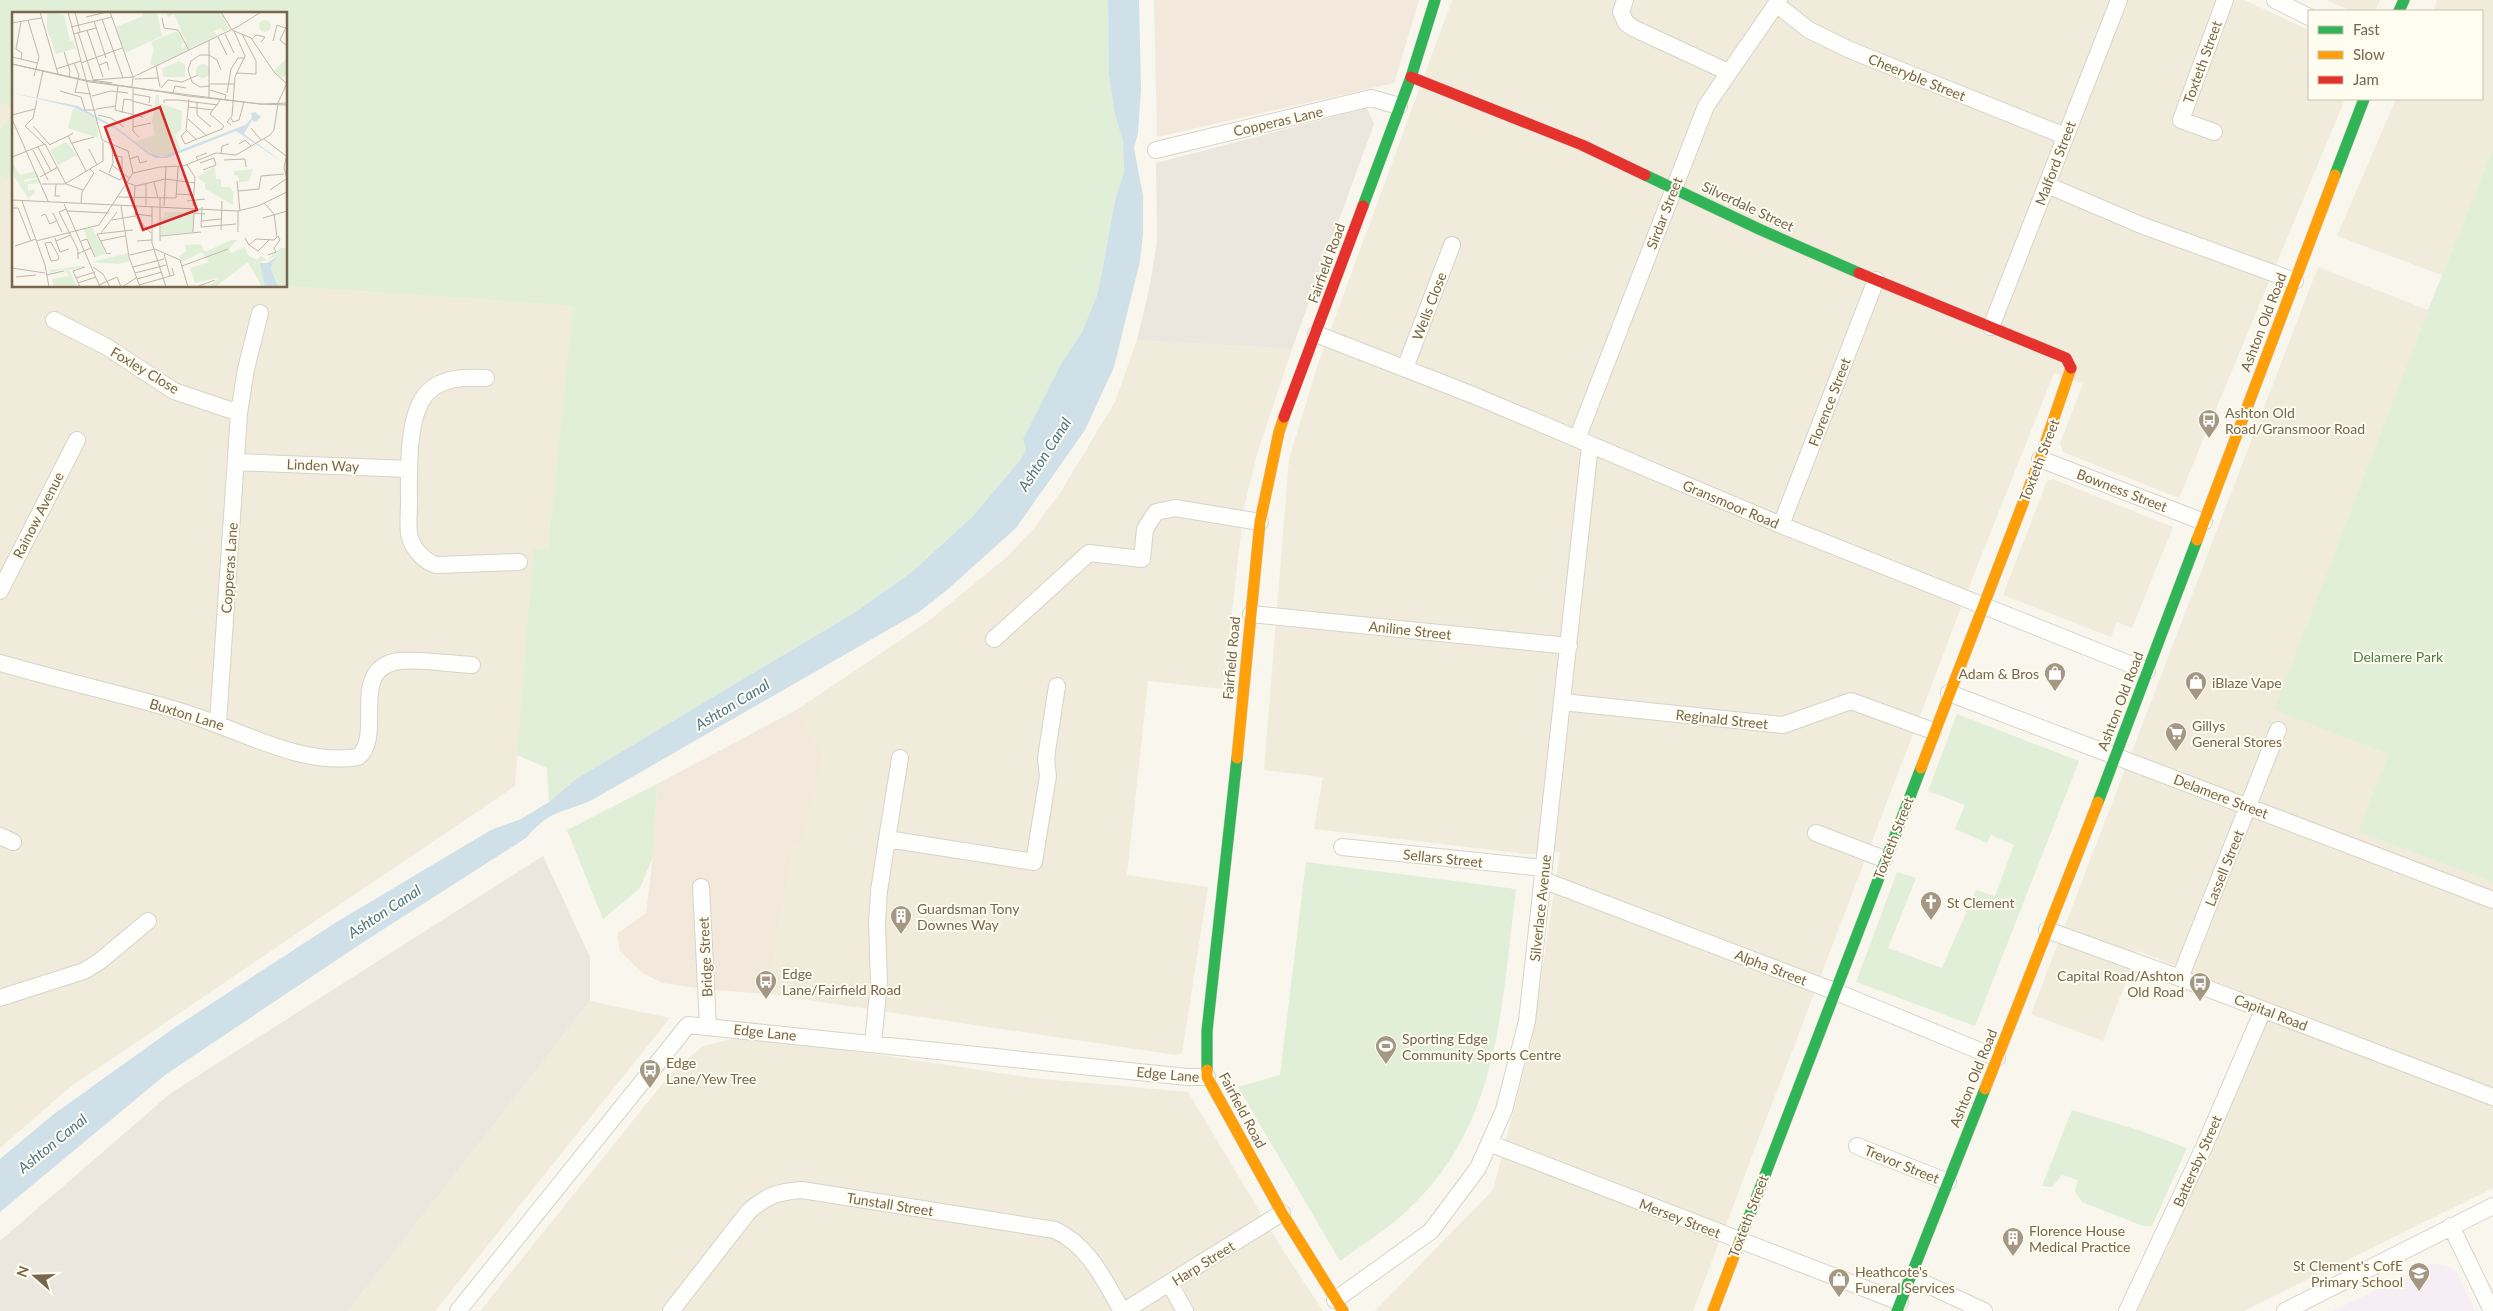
<svg xmlns="http://www.w3.org/2000/svg" width="2493" height="1311" font-family="Lato,sans-serif">
<style>
.residential{fill:#f1ebdb}
.commercial{fill:#f2e9dc}
.industrial{fill:#ebe7de}
.education{fill:#f7edf4}
.green{fill:#e1efd8}
.water{fill:#cfe0e8}
.lines{fill:none;stroke-linecap:round;stroke-linejoin:round}
.street-casing{stroke:#d7d3cb;stroke-width:18}
.fast-casing{stroke:#d6d2c8;stroke-width:12}
.slow-casing{stroke:#d6d2c8;stroke-width:12}
.jam-casing{stroke:#d6d2c8;stroke-width:12}
.street{stroke:#fefefc;stroke-width:16}
.fast{stroke:#30b455;stroke-width:11}
.slow{stroke:#ff9f0a;stroke-width:11}
.jam{stroke:#e5322d;stroke-width:11}
.labels{text-anchor:middle;dominant-baseline:central;stroke-width:4;stroke-linejoin:round;paint-order:stroke}
.street-label{font-size:14px;fill:#77654d;stroke:#fffcf0}
.poi-label{font-size:14px;fill:#77654d;stroke:#fffcf0;text-anchor:start}
.park-label{font-size:14px;fill:#4a7c45;stroke:#fffcf0}
.water-label{font-size:15px;font-style:italic;fill:#4a7690;stroke:#fffcf0}
.inset-road{fill:none;stroke:#c0b8a8;stroke-width:1}
.view{fill:#d62828;fill-opacity:0.15;stroke:#d62828;stroke-width:2.5}
.inset-edge{fill:none;stroke:#77654d;stroke-width:2.5}
</style>
<rect width="100%" height="100%" fill="#f8f6ed"/>
<path class="residential" d="M1452,0h792l65,30v69h36l-166,399 -116,-46 -3,-9 23,-59 -29,-11 -82,206 -279,732h-318l118,-121 38,-146 29,-192 -33,2 -213,-25 9,-52 -59,-7 25,-311 29,-95z
M2326,0h54l-5,11h-24z
M2437,0h56v148l-51,127 -105,-39 59,-137h86v-88h-49z
M0,103l14,6 -14,21z
M0,176l14,5v105h272l288,20 -26,243h-15l-18,237 -445,301 -70,61z
M2318,267l110,43 -153,400 113,44 -30,78 135,50v306l-249,123h-109l31,-61 107,-246 -135,-53 -35,90 -72,-27z
M1137,340l155,9 -35,105 -13,53 -21,182 -75,-8 -21,194 81,12 -26,166 -6,2 -408,-61 26,-148 29,-92 -25,-45 128,-86 81,-66 28,-30 25,-34 55,-91z
M2053,479l120,48 -41,101 -15,-6 -6,15 -108,-42 44,-114z
M590,1001l80,17 -235,293h-87z
M736,1038l38,1 259,39 155,14 91,152 44,67h-843l192,-239 31,-26z"/>
<path class="commercial" d="M1154,0h265l-25,83 -237,54z
M798,709l25,45 -22,92h-7l-26,148 -67,-5 -38,-6 -21,-10 -22,-22 -3,-17 29,-21 7,-56 4,-73z"/>
<path class="industrial" d="M1367,108l7,16 -82,225 -155,-9 13,-55 7,-44 -1,-78z
M543,856l47,101v44l-242,310h-348v-70l171,-148z"/>
<path class="education" d="M2437,1264l12,3 8,6 18,38h-142l95,-46z"/>
<path class="green" d="M0,0h1108l1,76 6,39 8,26 1,31 -9,28 -17,93 -16,39 -20,30 -39,77 3,10 -5,10 -48,57 -60,55 -56,40 -281,168 -27,23 -2,-34 -30,-13 16,-206h15l25,-243 -287,-20v-272h-272v95l-14,-6z
M14,110v71l-14,-5v-46z
M2493,148v734l-135,-50 30,-78 -114,-44 154,-400z
M1957,714l122,47 -104,265 -119,-44 41,-110 19,6 -28,70 54,20 34,-78 19,6 19,-51 -23,-10 -4,8 -32,-14 10,-24 -37,-14z
M657,784l-4,73 -13,31 -37,31 -36,-89z
M1306,862l210,27c-15,120 -16,241 -115,327 -19,17 -41,30 -61,45l-102,-174 42,-12z
M2072,1110l66,20 49,18 -35,78h-9l-61,-24 -7,-11 3,-11 -16,-5 -10,12 -10,-1z"/>
<path class="water" d="M1108,0h31l2,89 -3,44 -4,15 9,48v38l-3,27 -26,106 -29,63 -69,98 -69,62 -28,22 -327,188c-32,14 -41,9 -66,38l-161,103 -200,134 -165,137v-53l54,-45 120,-86 161,-105 156,-93 30,-11 28,-17 27,-23 281,-168 56,-40 60,-55 48,-57 5,-10 -3,-10 39,-77 20,-30 16,-39 17,-93 9,-28 -1,-31 -8,-26 -6,-39z"/>
<g class="lines">
<g class="street-casing">
<path id="street" d="M1625,0l-4,12 5,11 7,5 95,44
M2275,0l34,17
M1776,4l33,26 41,20 215,86
M2214,132l-33,-12 44,-120
M1156,150l215,-52 28,8
M2047,185l94,40 154,56
M54,320l53,27 67,44 65,22
M1991,327l128,-327
M1316,334l157,61 308,130 366,146
M1405,368l47,-123
M486,378c-20,-1 -43,-1 -58,14 -22,22 -19,82 -19,112 0,10 -2,24 1,34 4,12 14,23 26,27l83,-3
M1577,439l129,-333 73,-106
M2040,459l164,63
M237,462l172,7
M1781,525l95,-245
M0,591l77,-151
M1251,614l318,32
M994,639l95,-86 53,6 3,-30 11,-17 19,-4 85,14
M0,663c58,17 118,30 176,47 57,16 122,57 182,47 27,-21 -11,-89 41,-96 20,-2 52,3 73,4
M1949,693l544,207
M1562,702l221,23 68,-24 82,30
M218,723l21,-310 7,-44 14,-56
M1816,833l68,26
M0,836l13,6
M887,839l13,-81
M1342,847l202,21
M1543,880l291,111 163,67
M701,887l7,139
M2047,930l133,48 313,119
M2180,978l98,-248
M0,998l84,-27 16,-10 48,-40
M873,1044l6,-62 -2,-59 2,-32 8,-52 147,23 14,-86 -2,-18 11,-72
M1489,1143l411,159
M1857,1146l91,36
M2451,1226l41,85
M1911,1277l73,34
M1170,1284l15,27
M1335,1300l96,-69 47,-63 26,-58 23,-89 63,-576
M458,1311l230,-286 499,52h20
M671,1311l78,-100c19,-16 28,-19 53,-21l253,40c34,16 49,50 67,81
M1124,1311l158,-98
M2127,1311l77,-164 59,-137
M2285,1311l208,-105"/>
</g>
<g class="fast-casing">
<path id="fast" d="M2399,11l5,-11
M1645,175l116,55 98,43
M2335,175l29,-76
M1363,206l48,-129 24,-77
M2098,802l99,-262
M1207,1070v-39l30,-273
M1739,1243l182,-475
M1897,1311l88,-222"/>
</g>
<g class="slow-casing">
<path id="slow" d="M2197,540l138,-365
M1237,758l23,-236 19,-90 5,-15
M1921,768l119,-309 31,-91
M1207,1070v7l75,136 61,98
M1985,1089l113,-287
M1713,1311l26,-68"/>
</g>
<g class="jam-casing">
<path id="jam" d="M1411,77l171,68 63,30
M1859,273l207,85 5,10
M1284,417l79,-211"/>
</g>
<use href="#street" class="street"/>
<use href="#fast" class="fast"/>
<use href="#slow" class="slow"/>
<use href="#jam" class="jam"/>
</g>
<defs>
<g id="bus-pin" transform="scale(1.125)"><path d="M0 17L-7.5 6A9.5 9.5 0 1 1 7.5 6Z" fill="#a49885" stroke="#fffcf0"/><path d="M-5-6H5V4H4V6H2V4H-2V6H-4V4H-5ZM-3.5-4V0h7V-4ZM-3.5 1.2v1.5H-2V1.2ZM2 1.2v1.5H3.5V1.2Z" fill="#fff"/></g>
<g id="shop-pin" transform="scale(1.125)"><path d="M0 17L-7.5 6A9.5 9.5 0 1 1 7.5 6Z" fill="#a49885" stroke="#fffcf0"/><path d="M-5-2.5h2.3a2.7 3.5 0 0 1 5.4 0H5L5.5 6h-11ZM-1.5-2.5h3a1.5 2.3 0 0 0-3 0Z" fill="#fff"/></g>
<g id="supermarket-pin" transform="scale(1.125)"><path d="M0 17L-7.5 6A9.5 9.5 0 1 1 7.5 6Z" fill="#a49885" stroke="#fffcf0"/><path d="M-6-5.5h2.5l.6 2H6L4.5 2H-2.5L-4.4-4H-6ZM-1.5 3.2a1.3 1.3 0 1 0 .1 0ZM3 3.2a1.3 1.3 0 1 0 .1 0Z" fill="#fff"/></g>
<g id="church-pin" transform="scale(1.125)"><path d="M0 17L-7.5 6A9.5 9.5 0 1 1 7.5 6Z" fill="#a49885" stroke="#fffcf0"/><path d="M-1.2-6h2.4v3.5h3.3v2.4h-3.3V6h-2.4V-.1h-3.3v-2.4h3.3Z" fill="#fff"/></g>
<g id="building-pin" transform="scale(1.125)"><path d="M0 17L-7.5 6A9.5 9.5 0 1 1 7.5 6Z" fill="#a49885" stroke="#fffcf0"/><path d="M-4-6H4V6H1V3H-1V6H-4ZM-2.5-4.3h1.7v1.8h-1.7ZM.8-4.3h1.7v1.8H.8ZM-2.5-1h1.7V.8h-1.7ZM.8-1h1.7V.8H.8Z" fill="#fff"/></g>
<g id="stadium-pin" transform="scale(1.125)"><path d="M0 17L-7.5 6A9.5 9.5 0 1 1 7.5 6Z" fill="#a49885" stroke="#fffcf0"/><path d="M0-5a6.5 5 0 1 0 0 10a6.5 5 0 1 0 0-10ZM-3.5-1.8h7v3.6h-7Z" fill="#fff"/></g>
<g id="school-pin" transform="scale(1.125)"><path d="M0 17L-7.5 6A9.5 9.5 0 1 1 7.5 6Z" fill="#a49885" stroke="#fffcf0"/><path d="M0-5L7-2L0 1L-7-2ZM-4 1L0 2.5L4 1V4Q0 6-4 4Z" fill="#fff"/></g>
</defs>
<g fill-rule="evenodd">
<use href="#bus-pin" x="2209" y="420"/>
<use href="#shop-pin" x="2055" y="673"/>
<use href="#shop-pin" x="2196" y="682"/>
<use href="#supermarket-pin" x="2176" y="733"/>
<use href="#church-pin" x="1931" y="902"/>
<use href="#building-pin" x="901" y="916"/>
<use href="#bus-pin" x="766" y="981"/>
<use href="#bus-pin" x="2200" y="983"/>
<use href="#stadium-pin" x="1386" y="1046"/>
<use href="#bus-pin" x="650" y="1070"/>
<use href="#building-pin" x="2013" y="1238"/>
<use href="#school-pin" x="2419" y="1273"/>
<use href="#shop-pin" x="1839" y="1279"/>
</g>
<g class="labels">
<g class="street-label">
<text transform="translate(2202 62) rotate(-70)">Toxteth Street</text>
<text transform="translate(1917 77) rotate(22)">Cheeryble Street</text>
<text transform="translate(1278 121) rotate(-13)">Copperas Lane</text>
<text transform="translate(2055 163) rotate(-69)">Malford Street</text>
<text transform="translate(1748 206) rotate(25)">Silverdale Street</text>
<text transform="translate(1664 213) rotate(-69)">Sirdar Street</text>
<text transform="translate(1326 263) rotate(-70)">Fairfield Road</text>
<text transform="translate(1429 306) rotate(-69)">Wells Close</text>
<text transform="translate(2263 322) rotate(-69)">Ashton Old Road</text>
<text transform="translate(145 370) rotate(31)">Foxley Close</text>
<text transform="translate(1829 402) rotate(-69)">Florence Street</text>
<text transform="translate(2039 460) rotate(-69)">Toxteth Street</text>
<text transform="translate(323 465) rotate(2)">Linden Way</text>
<text transform="translate(2122 490) rotate(21)">Bowness Street</text>
<text transform="translate(1731 504) rotate(23)">Gransmoor Road</text>
<text transform="translate(38 515) rotate(-63)">Rainow Avenue</text>
<text transform="translate(229 568) rotate(-86)">Copperas Lane</text>
<text transform="translate(1410 630) rotate(6)">Aniline Street</text>
<text transform="translate(1231 658) rotate(-85)">Fairfield Road</text>
<text transform="translate(2120 701) rotate(-69)">Ashton Old Road</text>
<text transform="translate(187 714) rotate(17)">Buxton Lane</text>
<text transform="translate(1722 719) rotate(6)">Reginald Street</text>
<text transform="translate(2221 796) rotate(21)">Delamere Street</text>
<text transform="translate(1893 838) rotate(-69)">Toxteth Street</text>
<text transform="translate(1443 858) rotate(6)">Sellars Street</text>
<text transform="translate(2224 868) rotate(-68)">Lassell Street</text>
<text transform="translate(1540 908) rotate(-84)">Silverlace Avenue</text>
<text transform="translate(705 957) rotate(-93)">Bridge Street</text>
<text transform="translate(1771 967) rotate(21)">Alpha Street</text>
<text transform="translate(2271 1012) rotate(21)">Capital Road</text>
<text transform="translate(765 1032) rotate(6)">Edge Lane</text>
<text transform="translate(1168 1074) rotate(5)">Edge Lane</text>
<text transform="translate(1973 1078) rotate(-68)">Ashton Old Road</text>
<text transform="translate(1243 1110) rotate(62)">Fairfield Road</text>
<text transform="translate(2197 1161) rotate(-66)">Battersby Street</text>
<text transform="translate(1902 1164) rotate(22)">Trevor Street</text>
<text transform="translate(890 1204) rotate(9)">Tunstall Street</text>
<text transform="translate(1748 1216) rotate(-69)">Toxteth Street</text>
<text transform="translate(1680 1218) rotate(21)">Mersey Street</text>
<text transform="translate(1203 1263) rotate(-32)">Harp Street</text>
</g>
<g class="poi-label">
<text x="2225" y="412">Ashton Old<tspan x="2225" dy="16">Road/Gransmoor Road</tspan></text>
<text x="2039" y="673" text-anchor="end">Adam &amp; Bros</text>
<text x="2212" y="682">iBlaze Vape</text>
<text x="2192" y="725">Gillys<tspan x="2192" dy="16">General Stores</tspan></text>
<text x="1947" y="902">St Clement</text>
<text x="917" y="908">Guardsman Tony<tspan x="917" dy="16">Downes Way</tspan></text>
<text x="782" y="973">Edge<tspan x="782" dy="16">Lane/Fairfield Road</tspan></text>
<text x="2184" y="975" text-anchor="end">Capital Road/Ashton<tspan x="2184" dy="16">Old Road</tspan></text>
<text x="1402" y="1038">Sporting Edge<tspan x="1402" dy="16">Community Sports Centre</tspan></text>
<text x="666" y="1062">Edge<tspan x="666" dy="16">Lane/Yew Tree</tspan></text>
<text x="2029" y="1230">Florence House<tspan x="2029" dy="16">Medical Practice</tspan></text>
<text x="2403" y="1265" text-anchor="end">St Clement's CofE<tspan x="2403" dy="16">Primary School</tspan></text>
<text x="1855" y="1271">Heathcote's<tspan x="1855" dy="16">Funeral Services</tspan></text>
</g>
<g class="park-label">
<text x="2398" y="656">Delamere Park</text>
</g>
<g class="water-label">
<text transform="translate(1044 454) rotate(-57)">Ashton Canal</text>
<text transform="translate(732 704) rotate(-31)">Ashton Canal</text>
<text transform="translate(384 911) rotate(-33)">Ashton Canal</text>
<text transform="translate(52 1143) rotate(-39)">Ashton Canal</text>
</g>
</g>
<g transform="translate(12 12)">
<rect width="275" height="275" fill="#f8f6ed"/>
<path d="M35,0l17,3 6,26 3,-1 3,8 -20,6 -9,-25zM130,0h15l5,24 -37,17 -9,-26 27,-11zM154,0h54l9,16 -5,4 -3,-4 -7,3 3,5 -28,13 -15,-35 -6,3zM247 14a6 6 0 1 1 12 0a6 6 0 1 1-12 0ZM165,19l7,12 -3,1 2,5 2,-5 3,6 -34,16 -4,-3 4,-13 -3,-8zM275,46v16l-5,4 -8,-7zM167,49l6,4v12h-22l-1,-8zM184 59a7 7 0 1 1 14 0a7 7 0 1 1-14 0ZM144,83h3v8l23,8 -1,19 -6,5 6,16 -12,5h-13l-21,-14 20,-7 -3,-13zM61,96l24,12 1,18 -30,-10zM54,130l11,13 -19,10 -8,-15zM0,150l8,13 16,-4 3,6 -15,3 1,2 14,-4 2,5 -13,1v7l6,-2 1,4 -6,4 1,4 -16,-25zM203,154l1,13h5v8h9l3,5v13l-28,-16v-6l-8,-6zM241,157l-4,12 -10,1 -1,-6 -4,-1v-4zM152,200h29v20l-32,3v-18h3zM81,216l2,6 11,20 -10,3 -13,-28zM219,228h6l-8,9 2,4 14,-6 3,8 9,5 4,-4 6,4 13,-12h7v39h-9l-7,-18 2,-7 10,-8 -22,8 4,25h-3l-14,-25 -33,25h-7l9,-8 3,3 -3,-4 -22,5 -5,-15 19,-6 -7,-10 -20,10 -3,-6 7,-5 -1,-6 16,-1 4,8zM116,241l1,8 -10,3 -27,-2zM66,254h7l-16,4 8,17h-23l-2,-8 17,-3 -5,-7 -14,4v-3l15,-2 3,4 -2,-4z" fill="#e1efd8"/>
<path d="M0,81l66,13 39,22 33,25 12,4 83,-32 7,-7 -1,-5 4,-1 6,5 -6,5 -3,-2 -8,14 43,31 -51,-34 -69,27h-11l-8,-4 -32,-25 -43,-22zM271,241l-10,9 -2,7 7,18h-13l-5,-24h7z" fill="#cfe0e8"/>
<path class="inset-road" d="M28,0l18,62M56,0l34,128 26,11 5,22M63,0l5,20M98,0l23,65 -1,10M209,0l11,18 19,8 23,34 13,12M74,5l21,-5M150,6l2,10 14,2 11,20M90,7l21,59M16,8l11,37 -5,19M82,9l12,37M0,11l29,-5M275,13l-7,15 7,6M59,15l41,-10M75,18l16,47M66,20l15,47M61,22l23,-6M213,22l9,19M206,25l9,18M240,27l4,-4 9,2 -4,5M261,29l4,-16 8,3M52,40l6,19 -1,6M0,45l25,6M9,47l1,-6 -6,-4 5,-27M62,51l5,12 -4,18M69,51l41,-15M0,52l78,18 169,22 28,1M0,52l73,16 103,16 74,8 25,-1M87,53l8,-3 2,8M144,54l4,21M44,57l25,-8M224,61l20,1v-13l-14,-27M123,67l23,-1M80,68l20,3M81,68l40,-3 106,-51 22,-14M198,72h25M106,74l-3,24 28,7M198,74l-10,1 -8,-5 -4,-12 3,-9 9,-6h9l8,5 4,10M121,76v43l6,6M149,76l7,-8 14,2 16,-7M198,78l16,5 -1,4M48,79l21,6 4,13h11M63,80l16,2M161,80l2,-6 11,2M215,81l4,-24 7,-11h7M121,82l17,3 -1,6M80,84l19,-5 17,2M197,85v-56M25,86l6,-27M177,87l-3,31 11,10M25,88l-4,18 -8,8 19,18M120,89l20,5M185,90v13l14,12M152,91v-3h14l40,5M176,95l25,3M84,97l20,-3M110,101l2,-14 8,1M0,103l23,-6M86,103l13,3 13,9M219,106l2,4 6,-2 5,-18M0,107l36,82M176,107l19,17M219,113l-4,-3 5,-6 3,-39 10,-21 -11,-25M21,114l17,19M121,115l18,-4M239,116l10,12M174,119l-5,5 4,8 37,-15 2,-3 -14,-12 11,-15M61,121l-5,3 18,35M252,127l22,17M60,131l22,-6M227,132l6,-4 6,6M37,133l19,-9M26,135l13,24M77,137l8,16M21,138l15,30M209,142l1,-8 7,-2M275,142l-3,13 3,13M100,143l10,2v16M0,145l33,-13 21,40 17,6M118,147l8,-3 2,7 7,-2M186,148l-2,-3 11,-4M212,148l21,-1 1,8M188,151l14,-5 1,4M100,153l17,13M175,153l8,12 -2,29M87,158l21,10 4,-5M191,158l13,-5 -1,-3M97,161l4,-10 -1,-17M28,165l18,-10M153,167l30,4M225,169l3,30M114,170l10,4 29,-7M142,170l4,16M30,172h23l38,-23v-19M44,172l-1,12h5M258,178l16,-11M226,179l21,-2 2,-13 23,-2M164,182l18,1M105,185l59,1 2,-31M0,188l226,11 20,-5 29,-14M10,189l23,64 4,22M175,189l18,-2M69,191l1,-11 12,-19 -4,-4M52,192l36,83M122,193l1,-19M134,193v-21M109,194l8,51 11,30M124,194l-1,10 16,17M152,194l2,-39M140,195v36l14,44M0,196h6l13,33M54,197l-7,3 19,38v9M55,199l42,2M226,199v21M41,201l9,19M123,202l17,2M29,204l4,-2 5,10 6,-3M251,206l24,-7M100,208l23,-4M189,209l20,-2M189,215l35,-3M189,215l1,-20M209,218l1,-29M181,220l1,-19 11,1M89,221l16,-21M148,224l41,-4M43,226l1,3 15,-6M233,226l4,7 7,-6 18,1 3,-3 -3,-23 -10,-11M24,229l63,-16 34,-52 27,-6 23,-1 33,-13 20,2 34,-20 4,-5 4,-27 9,-20M44,229l4,11 9,-3M69,229l6,-2 8,18M88,229l25,-5M125,229l15,-1M148,229v-43M39,230l8,15 -1,3 -7,1 -6,-18zM237,233l9,6 12,-12M3,234l21,-7M143,237l25,11 8,27M99,241l-4,1 -10,-20 36,-4M65,242l14,-6M152,242l6,22M118,243l25,-6M256,243l8,-3 -2,-4 6,-8 -2,-4M170,254l46,-17M81,255l10,7 7,13M121,255l31,-8M0,256l33,5M123,261l31,-8M34,263l18,-4M4,265l20,-2M64,266l19,-6M125,267l25,-7M66,271l18,-6M87,273l18,-8 4,10M127,273l35,-10 -2,-7M68,275l-7,-16 12,-4M110,275l14,-9M184,275l19,-7"/>
<path class="view" d="M148,95l37,103 -54,20 -38,-103z"/>
<rect width="275" height="275" class="inset-edge"/>
</g>
<rect x="2308" y="10" width="175" height="90" fill="#fffcf0" stroke="#c9c0af"/>
<rect x="2318" y="26" width="25" height="8" fill="#30b455" stroke="#c9c0af"/>
<text x="2353" y="35" font-size="15" fill="#77654d">Fast</text>
<rect x="2318" y="51" width="25" height="8" fill="#ff9f0a" stroke="#c9c0af"/>
<text x="2353" y="60" font-size="15" fill="#77654d">Slow</text>
<rect x="2318" y="76" width="25" height="8" fill="#e5322d" stroke="#c9c0af"/>
<text x="2353" y="85" font-size="15" fill="#77654d">Jam</text>
<g transform="translate(35 1276) rotate(290)" stroke="#fffcf0" stroke-width="4" paint-order="stroke">
<path d="M0-4L9 19L0 12L-9 19Z" fill="#77654d"/>
<text y="-8" font-size="14" font-weight="bold" text-anchor="middle" fill="#77654d">N</text>
</g>
</svg>
